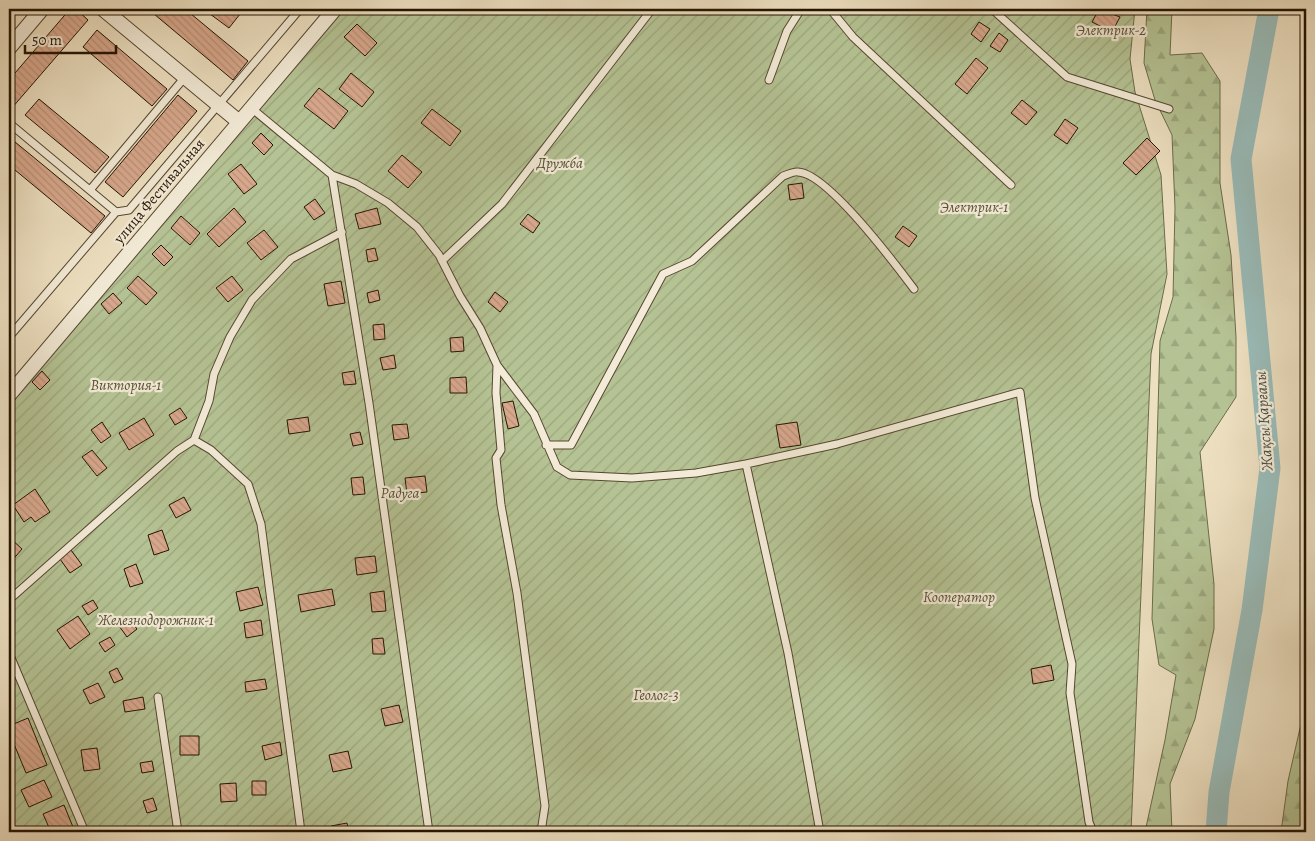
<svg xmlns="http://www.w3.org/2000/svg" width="1315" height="841" font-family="Alegreya,serif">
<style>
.forest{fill:url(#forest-firs);stroke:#6c6c4b}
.garden{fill:url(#garden-furrows);stroke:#6c6c4b}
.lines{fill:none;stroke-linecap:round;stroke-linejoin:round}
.river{stroke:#9abcb9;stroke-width:21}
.building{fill:url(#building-back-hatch);stroke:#241402}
.lane-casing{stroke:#564732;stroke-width:9}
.street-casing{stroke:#564732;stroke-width:16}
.path{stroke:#241402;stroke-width:2;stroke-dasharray:4 2.5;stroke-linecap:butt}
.lane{stroke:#f3ebd7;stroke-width:7}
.street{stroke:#f3ebd7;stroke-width:14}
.labels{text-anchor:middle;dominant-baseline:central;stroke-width:4.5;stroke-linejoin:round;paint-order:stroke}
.park-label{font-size:15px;font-style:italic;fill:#575135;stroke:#f3ebd7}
.street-label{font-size:15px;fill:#241402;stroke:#f3ebd7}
.water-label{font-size:16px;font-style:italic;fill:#4d4f42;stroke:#f3ebd7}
</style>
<defs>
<pattern id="forest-firs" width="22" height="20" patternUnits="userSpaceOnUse" patternTransform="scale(1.25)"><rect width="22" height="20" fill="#b5c394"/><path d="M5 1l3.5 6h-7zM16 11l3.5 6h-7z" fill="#9ca77e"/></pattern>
<pattern id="garden-furrows" width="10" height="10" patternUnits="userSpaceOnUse" patternTransform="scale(1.25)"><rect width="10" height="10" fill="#b5c394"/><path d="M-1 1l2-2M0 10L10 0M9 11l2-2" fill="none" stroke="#9ca77e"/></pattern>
<pattern id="building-back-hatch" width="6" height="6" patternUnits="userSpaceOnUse" patternTransform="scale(1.25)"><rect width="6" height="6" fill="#d8a88d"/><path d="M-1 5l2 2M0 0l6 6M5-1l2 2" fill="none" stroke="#b99078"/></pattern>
</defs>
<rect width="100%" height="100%" fill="#ede0c1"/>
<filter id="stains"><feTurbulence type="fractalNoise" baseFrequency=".004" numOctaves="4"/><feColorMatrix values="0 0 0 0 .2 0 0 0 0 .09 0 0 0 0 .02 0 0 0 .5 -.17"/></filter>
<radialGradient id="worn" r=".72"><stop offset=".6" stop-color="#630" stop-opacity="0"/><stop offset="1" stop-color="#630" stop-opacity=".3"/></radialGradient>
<path class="forest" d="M1147,9h25l-2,46 32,-2 18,28v102l11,72 5,82v60l-36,55 14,132v45l-19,90 -25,65 2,48h-27l20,-92 11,-65 -17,-10 -7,-46 8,-278 13,-44 2,-89 -3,-73 -17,-35 -11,-37z
M1306,702v130h-25l7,-51z"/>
<path class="garden" d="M336,9h799l-5,50 5,33 26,83 6,99 -16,80 -20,478h-1122v-436z"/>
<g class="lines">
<path class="river" d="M1216,832l3,-40 33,-182 18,-142 -29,-309 28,-150"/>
</g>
<path class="building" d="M70,9h6l12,11 -77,89 -2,-2v-27z
M148,9h37l63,52 -15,19z
M207,9h37l-15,19 -23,-17z
M402,9h13l-5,6z
M1099,9l21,8 -8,15 -20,-10z
M979,22l11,7 -9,13 -10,-8z
M357,24l20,19 -12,13 -21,-19z
M97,30l70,59 -15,17 -69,-59z
M999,33l9,7 -8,12 -10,-6z
M976,58l12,10 -21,26 -12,-10z
M351,73l23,19 -12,15 -23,-18z
M319,88l29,23 -14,18 -30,-23z
M178,95l19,16 -74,86 -18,-15z
M39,99l70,58 -14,16 -70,-58z
M1022,100l15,12 -11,13 -15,-12z
M432,109l29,22 -11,15 -29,-23z
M1065,119l13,9 -11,16 -13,-9z
M261,133l12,12 -9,10 -12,-12z
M9,137l96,79 -14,17 -82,-68z
M1147,138l13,13 -24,24 -13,-12z
M402,155l20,17 -14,16 -20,-17z
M241,164l16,20 -13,10 -16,-20z
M802,183l2,15 -14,2 -2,-15z
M315,199l10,14 -11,7 -10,-13z
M234,208l12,14 -27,25 -12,-13z
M377,208l4,16 -22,5 -4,-15z
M528,214l12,9 -7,10 -13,-9z
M181,216l19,17 -10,12 -19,-17z
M903,226l14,10 -8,11 -14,-10z
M264,230l14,17 -17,13 -14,-17z
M161,245l12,12 -9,9 -12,-12z
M375,248l3,12 -10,2 -2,-12z
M138,276l19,17 -11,12 -19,-17z
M232,276l11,14 -15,12 -12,-14z
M341,281l4,22 -17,3 -4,-22z
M378,290l2,10 -11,3 -2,-10z
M495,292l13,10 -8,10 -12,-10z
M113,293l9,10 -13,11 -8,-10z
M384,324l1,15 -11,1 -1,-15z
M463,337l1,14 -13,1 -1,-14z
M394,355l2,13 -13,2 -3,-12z
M42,371l8,9 -10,10 -8,-8z
M354,371l2,13 -12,1 -2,-12z
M466,377l1,16h-17v-15z
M513,401l6,25 -11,3 -6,-26z
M180,408l7,10 -12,7 -6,-10z
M308,417l2,14 -21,3 -2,-14z
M144,418l10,17 -25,15 -10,-17z
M102,422l9,14 -10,7 -10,-13z
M797,422l4,23 -21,3 -4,-23z
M407,424l2,14 -15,2 -2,-15z
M360,432l3,12 -10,2 -3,-12z
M92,450l15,18 -10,8 -15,-19z
M425,476l2,16 -20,2 -2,-16z
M363,477l2,17 -12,1 -2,-17z
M35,489l15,23 -15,10 -4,-5 -7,5 -11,-17z
M184,497l7,13 -15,8 -7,-13z
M162,530l7,20 -15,5 -6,-20z
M9,537l13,12 -12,14 -1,-1z
M71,550l11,15 -12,8 -10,-14z
M375,556l2,16 -20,3 -2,-17z
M136,564l7,19 -13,4 -6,-18z
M258,587l5,18 -23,6 -4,-19z
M332,589l3,16 -34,7 -3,-17z
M384,591l2,20 -14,1 -2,-19z
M93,600l5,8 -10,7 -6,-9z
M78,616l12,18 -20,15 -13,-19z
M127,616l10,13 -10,8 -10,-14z
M261,620l2,15 -17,3 -2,-15z
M110,637l5,8 -10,7 -6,-9z
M383,638l2,16h-12l-1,-15z
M1051,665l3,15 -21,4 -2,-15z
M117,668l6,11 -9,4 -5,-11z
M265,679l2,10 -21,3 -1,-10z
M98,683l7,14 -15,7 -7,-14z
M143,697l2,12 -20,3 -2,-11z
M399,705l4,17 -18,4 -4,-17z
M28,718l19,47 -21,8 -17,-41v-6z
M180,736h19v19h-19z
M280,742l2,13 -17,5 -3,-14z
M97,748l3,21 -16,2 -3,-21z
M348,751l4,17 -19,4 -4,-17z
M152,761l2,10 -12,2 -2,-10z
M44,780l8,17 -23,10 -8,-17z
M252,781h14v14h-14z
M236,783l1,18 -16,1 -1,-18z
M153,798l4,12 -10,3 -4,-12z
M64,805l11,27h-24l-8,-18z
M347,823l2,9h-17l-1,-6z"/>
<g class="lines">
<g class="lane-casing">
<path id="lane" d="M830,9l23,28 158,148
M992,9l75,68 102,32
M769,80l18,-49 14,-22
M250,107l82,68 37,228 60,429
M9,123l107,89
M332,175l24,9 32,19 29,24 22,28 21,41 20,32 17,37 37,49 23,53 13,8 62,3 64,-5 50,-9 91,-20 183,-52 15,106 37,166 -2,29 19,129 4,10
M90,190l95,-113
M442,261l60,-57 150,-195
M9,337l107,-125 13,-2 171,-201
M497,365l-1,28 5,57 -5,8 5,47 16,88 28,213 -4,26
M194,440l15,-39 5,-27 16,-37 22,-37 39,-41 51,-27
M546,445h25l92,-171 29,-13 91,-85c4,-1 11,-5 15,-4 29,1 98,93 116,117
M746,464l42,189 32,179
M9,600l168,-149 17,-11 17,10 37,34 13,40 40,308
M9,653l76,179
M158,697l20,135"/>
</g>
<g class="street-casing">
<path id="street" d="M103,9l135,112
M9,48l33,-39
M9,395l326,-386"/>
</g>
<path class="path" d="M1300,560l6,2"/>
<use href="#lane" class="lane"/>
<use href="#street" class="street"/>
</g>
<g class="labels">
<g class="park-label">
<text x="1111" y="30">Электрик-2</text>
<text x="560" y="163">Дружба</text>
<text x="974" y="207">Электрик-1</text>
<text x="126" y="385">Виктория-1</text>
<text x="400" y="493">Радуга</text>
<text x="959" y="597">Кооператор</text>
<text x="156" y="620">Железнодорожник-1</text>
<text x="656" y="695">Геолог-3</text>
</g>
<g class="street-label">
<text transform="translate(159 191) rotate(-50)">улица Фестивальная</text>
</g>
<g class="water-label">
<text transform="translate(1264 421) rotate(-94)">Жақсы Қарғалы</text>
</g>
</g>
<rect width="1315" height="841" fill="none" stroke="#ede0c1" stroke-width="30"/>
<rect x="10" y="10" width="1295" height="821" fill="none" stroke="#241402" stroke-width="2.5"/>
<rect x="15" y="15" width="1285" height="811" fill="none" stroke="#241402"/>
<path d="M25 45v8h91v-8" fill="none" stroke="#241402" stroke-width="2.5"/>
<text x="32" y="45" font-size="15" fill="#241402" stroke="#f3ebd7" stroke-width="4" paint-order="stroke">50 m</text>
<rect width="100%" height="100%" filter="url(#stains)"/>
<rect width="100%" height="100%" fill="url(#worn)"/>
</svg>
